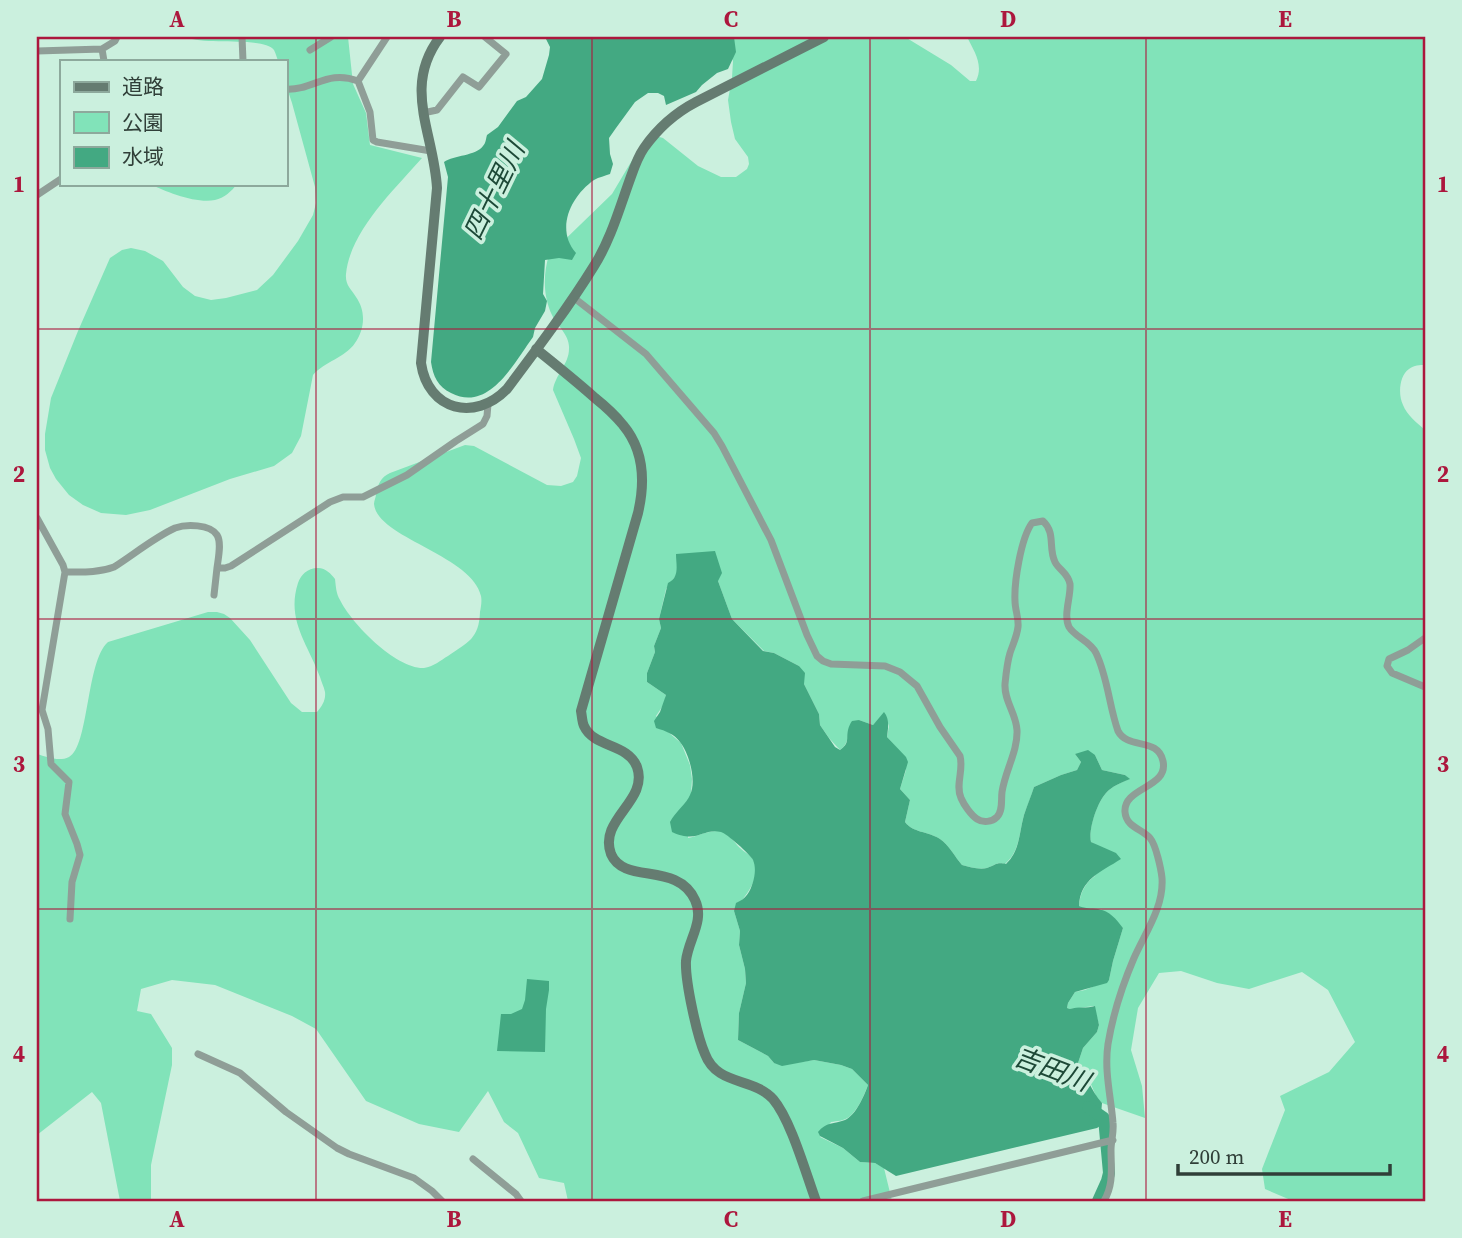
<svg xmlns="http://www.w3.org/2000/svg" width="1462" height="1238" font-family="'Source Serif 4','Noto Sans JP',serif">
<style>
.green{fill:#81e3b9}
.water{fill:#43a982}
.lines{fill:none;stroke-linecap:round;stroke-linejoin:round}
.river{stroke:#43a982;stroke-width:12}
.street{stroke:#8f9e97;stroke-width:7}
.secondary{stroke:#657c71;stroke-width:10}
.grid{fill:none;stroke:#ac173d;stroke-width:2;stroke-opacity:0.55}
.labels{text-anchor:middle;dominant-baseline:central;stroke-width:7;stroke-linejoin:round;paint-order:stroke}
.water-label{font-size:26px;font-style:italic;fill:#1d4937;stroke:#cbf0de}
.neatline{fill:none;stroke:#ac173d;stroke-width:2.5}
.grid-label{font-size:23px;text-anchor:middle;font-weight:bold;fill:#ac173d}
</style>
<rect width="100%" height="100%" fill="#cbf0de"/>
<path class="green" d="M186,37h162l5,47 13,29 4,32 52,13c-27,31 -72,73 -76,116 -1,11 5,15 10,23 10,14 9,32 -1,46 -10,15 -30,18 -42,32l-12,61 -9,17 -18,13 -44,13 -80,31 -24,5 -25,-2 -18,-8 -14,-10 -13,-16 -6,-11 -5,-18v-16l6,-36 27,-67 32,-73 12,-8 9,-2 14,3 18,10 20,26 12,9 16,4 15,-2 31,-8 16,-15 25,-34 15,-26 3,-12 -1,-16 -23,-84 -7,-21v-21h-7c-1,-3 -2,-7 -4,-11 -10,-14 -68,-4 -88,-13z
M723,37h182l46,28 19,16h6c8,-16 -2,-30 -9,-44h458v328c-5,0 -11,0 -16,4 -10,7 -11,26 -6,36 4,10 14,18 22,25v771h-132l-28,-12 -3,-20 23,-59 -5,-14 49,-24 26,-30 -27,-52 -26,-18 -53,17 -32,-6 -36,-12 -22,2 -21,35 -7,42 11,36 3,32 -43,-15 -6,-7 -9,-21 -9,-12 5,-15 14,-16 2,-7 -5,-19 -24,3 -3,-1 1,-5 7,-11 10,-2 24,-10 4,-19 10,-33 -22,-19h-16l-6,-3c1,-13 6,-23 16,-30l5,-29 -9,-5c-3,-14 7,-43 18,-52 6,-5 14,-8 20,-11l-4,-4 -23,-5 -7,-15 -20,-1 6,8 -4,8 -16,5 -27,12c-3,10 -7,19 -10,28 -5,18 -4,36 -19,49 -9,-2 -9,1 -18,4 -8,2 -17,-1 -25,-3 -7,-8 -13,-20 -22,-26 -12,-8 -27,-6 -35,-17l5,-22 -10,-11 6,-19 -10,-23 -9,-10 2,-11 -5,-13 -11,12 -14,-5 -11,10c0,9 -1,15 -8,20l-11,-12 -9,-13 -1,-11 -15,-30 -5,-18 -25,-13 -10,-2 -32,-32 -14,-38 -41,-7 -11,15 -7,30 2,9 -7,18 1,6 -8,21v9l19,13 -2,9 -8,12 12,16 13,11 9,22 2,14 -4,59c10,-2 21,-8 32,-7 8,2 14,11 20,17 4,4 9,6 12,10 13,18 -9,40 -18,53l6,20 -1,14 6,24 1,14 -7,30 -1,27 30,16 6,7 13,1 27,-4 27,5 11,4 16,16c-4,10 -10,25 -19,32 -5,4 -12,4 -18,5l-11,15 23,11 17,14 15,1 9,5 8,33h-324l-4,-18 -25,-5 -21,-45 -14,-11 -16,-31 -29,41 -40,-8 -53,-23 -50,-72 -24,-13 -77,-31 -43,-5 -31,9 -4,22 14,3 21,34v17l-21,100v36h-31l-19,-98 -9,-11 -55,43v-381c10,3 22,8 32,3 20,-10 17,-96 39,-115l100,-30h9l7,2 6,4 20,22 41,63 11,9h15c5,-6 9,-12 8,-20 -1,-5 -4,-11 -5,-15 -12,-33 -34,-57 -22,-94 3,-8 9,-15 20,-15 8,0 13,6 17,11 1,8 1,14 5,21 12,24 56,69 84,68 9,-1 17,-8 24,-12 20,-14 31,-17 32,-44 1,-5 2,-11 1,-16 -9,-41 -104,-58 -107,-92 0,-3 2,-7 2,-10 2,-10 5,-17 14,-21l75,-28 9,1 73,39 14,1 12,-4 4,-6 4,-18 -7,-19 -21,-49c2,-15 16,-26 16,-41 1,-14 -12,-23 -17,-34 -9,-19 -9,-41 -3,-60l63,-61 22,-37 22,-21 7,2 35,28 23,11h15l11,-8 2,-5 -1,-7 -13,-18 -4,-17 -3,-22 4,-22 1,-17z
M150,184h87c-5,7 -13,14 -22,16 -18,4 -49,-8 -65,-16z"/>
<path class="water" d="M545,37h189l2,15 -8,17 -11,4 -15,12 -6,7 -30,13 -2,-9 -6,-3h-10l-13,9 -19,26 -7,10 1,16 3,10 -3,10c-5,2 -11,3 -16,6 -23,16 -39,49 -18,73l-4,7 -13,-2 -14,2 -2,34 4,7 -2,10 -10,17 -2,9c-19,26 -44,76 -82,56 -13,-6 -18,-17 -20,-31l17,-185 -4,-15c10,-7 32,-6 39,-16 3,-3 3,-8 4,-11l11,-8 19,-26 9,-4 16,-18 7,-24 1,-8z
M715,551l7,22 -4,8 14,38 31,32 11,2 25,13 6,7 -1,11 15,30 1,11 15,22 5,3c10,-7 6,-11 8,-20 1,-4 2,-6 4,-9l7,-1 14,5 11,-13c6,7 4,17 3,25l19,20 2,5 -8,27 10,11 -5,22c8,11 23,9 35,17 9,6 15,18 22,26 8,2 17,5 25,3 9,-3 9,-6 19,-4 14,-13 13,-31 18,-49 3,-9 7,-19 10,-28l27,-12 16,-5 4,-8 -6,-8 13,-4 7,5 7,15 23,5 5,4c-7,3 -15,6 -21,11 -11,9 -21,39 -18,52l25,11 5,6c-20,13 -41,20 -42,47 7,3 12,2 19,3 12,2 18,10 25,19l-10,33 -4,19 -2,3 -32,9 -7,11 -1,5 3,1c8,-3 17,0 25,-3l4,19 -2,7 -14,16 -5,15c9,13 13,28 24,40l-2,23 -3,2 -201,48 -21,-13 -15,-1 -17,-14 -23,-12 -2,-4c8,-10 16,-8 27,-12 11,-5 19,-24 23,-35l-16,-16 -11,-4 -27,-5 -32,6 -8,-3 -6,-7 -30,-16 1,-27 7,-30 -1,-14 -6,-24 1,-14 -6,-20 2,-8c10,-4 14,-11 17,-21 2,-7 3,-15 0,-22 -2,-5 -27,-27 -32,-28 -19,-4 -23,12 -49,0l-2,-10c5,-10 17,-19 20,-27 7,-14 -1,-42 -10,-53 -6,-8 -14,-11 -24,-14l-2,-7 6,-9 6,-17 -19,-13v-9l8,-21 -1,-6 7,-18 -2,-9 9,-36c12,-6 8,-18 8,-29z
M527,979l22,2v9l-3,19 -1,43 -48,-1 4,-37h10l11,-5 3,-9z"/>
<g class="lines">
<path class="river" d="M1088,1107l16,11 5,55 -2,8 -9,20"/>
<path class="street" d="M242,37l1,24
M387,37l-29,44 12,31 3,28 4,2 54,9
M102,49l2,12
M310,50l21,-13
M37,51l65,-2 13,-8 2,-4
M285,89c28,2 42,-20 73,-8
M423,113l14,-3 26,-33 16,10 27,-33 -21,-17
M37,195l24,-16
M573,297l73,57 68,79 8,13 49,94 36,95 10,21 6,5 8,3 54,2 15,6 17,14 23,41 20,29c4,14 -5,29 1,42 3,7 10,17 16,21 6,4 15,3 20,-2 6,-6 4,-17 5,-25 3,-21 16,-41 15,-62 -1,-17 -13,-29 -12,-46 1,-10 2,-21 5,-31 3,-9 7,-17 8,-26 1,-9 -3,-17 -3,-26 -1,-19 6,-63 17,-78l11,-2c13,12 5,27 12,41 4,8 13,11 15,22 1,13 -7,31 -1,43 6,10 21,14 27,26 12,25 13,53 22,78 10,19 40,6 45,30 6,27 -40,26 -38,51 1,15 17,17 25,26 6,7 11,31 12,40 2,29 -17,55 -28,80 -12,28 -21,56 -26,86 -4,27 3,53 5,79 1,10 -2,18 -2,27 0,18 3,34 -7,51
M37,518l26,47 2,7 -23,138 6,19 3,35 18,18 -4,32 12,30 3,11 -8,27 -2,37
M65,572c17,0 33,1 49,-5 19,-12 41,-30 61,-39 11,-4 35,-4 42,7 5,8 1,24 0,33h8l6,-2 99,-64 13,-5h20l44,-22 49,-34 27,-17 4,-8 1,-12
M214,595l3,-27
M1425,638l-17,12 -19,9 -2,7 5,7 33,14
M198,1054l42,19 46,39 51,36 12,6 65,24 18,13 10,10
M473,1159l43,35 5,7
M863,1201l250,-61"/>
<path class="secondary" d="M440,37c-38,50 -6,96 -3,151l-16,175c7,48 54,59 86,26 30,-40 61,-81 87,-123 16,-25 25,-56 35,-84 4,-11 8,-24 15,-34 14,-20 31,-35 52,-46l128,-65
M536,349c20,16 40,32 59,49 10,8 20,17 28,27 21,25 22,58 15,88l-57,198c1,5 1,11 3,15 10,22 44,17 53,41 12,34 -39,52 -26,87 13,31 66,7 84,46 10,21 -7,40 -9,61 -1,20 11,75 19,93 12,32 48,23 68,45 18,21 33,75 43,102"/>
</g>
<path class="grid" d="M316,37v1164M592,37v1164M870,37v1164M1146,37v1164M37,329h1388M37,619h1388M37,909h1388"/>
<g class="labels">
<g class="water-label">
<text transform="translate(494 191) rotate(-64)">四十里川</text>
<text transform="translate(1052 1069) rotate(21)">吉田川</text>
</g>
</g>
<rect width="1462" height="1238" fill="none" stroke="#cbf0de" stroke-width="77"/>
<rect x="60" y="60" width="228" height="126" fill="#cbf0de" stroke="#8da99c" stroke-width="2"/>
<rect x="74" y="82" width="35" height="10" fill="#657c71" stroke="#8da99c" stroke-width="2"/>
<text x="122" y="94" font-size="21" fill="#303f38">道路</text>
<rect x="74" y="112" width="35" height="21" fill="#81e3b9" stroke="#8da99c" stroke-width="2"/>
<text x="122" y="130" font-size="21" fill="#303f38">公園</text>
<rect x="74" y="147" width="35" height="21" fill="#43a982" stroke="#8da99c" stroke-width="2"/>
<text x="122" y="164" font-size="21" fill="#303f38">水域</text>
<path d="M1178 1164v10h212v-10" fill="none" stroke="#303f38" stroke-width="3.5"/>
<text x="1189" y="1164" font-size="21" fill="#303f38" stroke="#cbf0de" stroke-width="5" paint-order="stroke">200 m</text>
<rect x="38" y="38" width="1386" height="1162" class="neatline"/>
<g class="grid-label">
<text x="177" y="27">A</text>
<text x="454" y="27">B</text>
<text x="731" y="27">C</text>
<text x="1008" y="27">D</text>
<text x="1285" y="27">E</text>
<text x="19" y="192">1</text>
<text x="1443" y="192">1</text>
<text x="19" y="482">2</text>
<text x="1443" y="482">2</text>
<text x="19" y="772">3</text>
<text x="1443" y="772">3</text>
<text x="19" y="1062">4</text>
<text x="1443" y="1062">4</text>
<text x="177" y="1227">A</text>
<text x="454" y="1227">B</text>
<text x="731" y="1227">C</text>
<text x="1008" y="1227">D</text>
<text x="1285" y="1227">E</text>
</g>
</svg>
